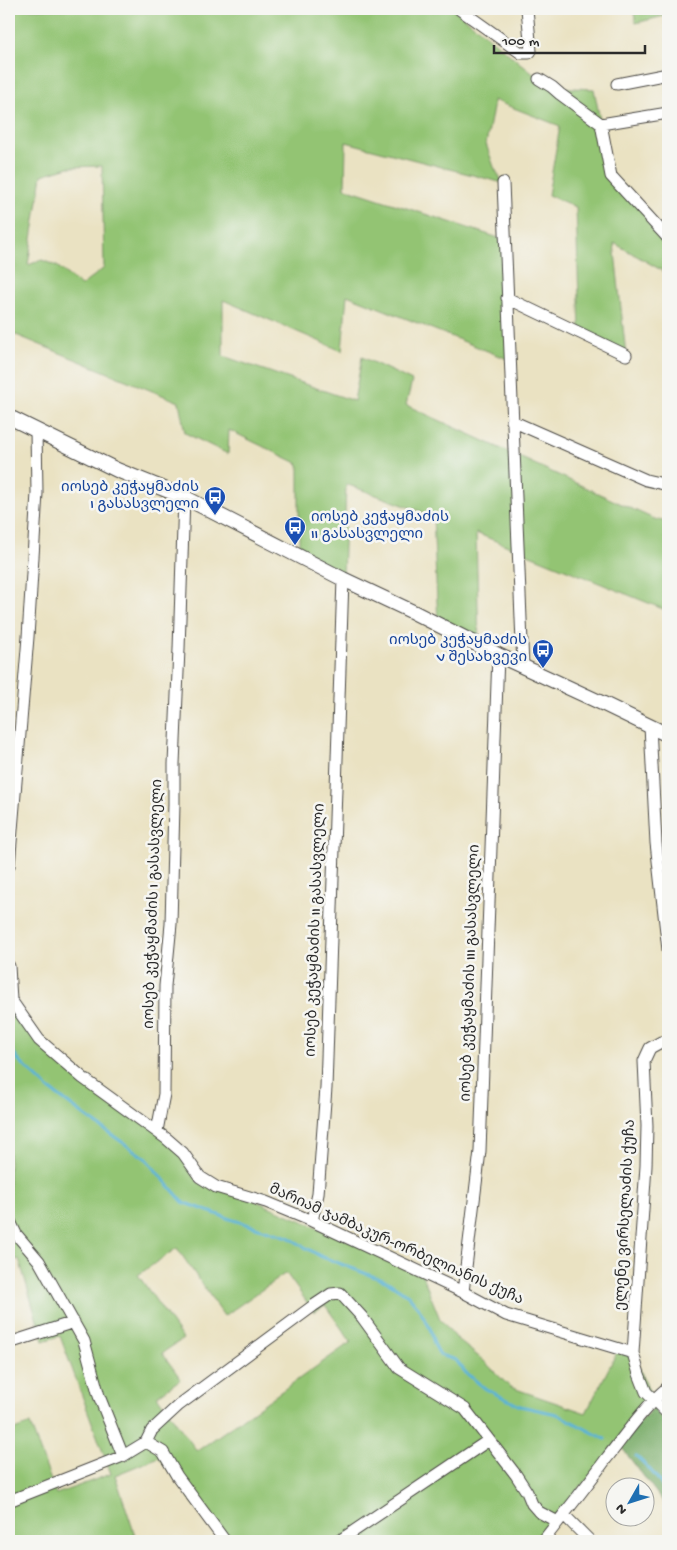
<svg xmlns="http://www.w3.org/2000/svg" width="677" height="1550" font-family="'Gochi Hand','Noto Sans Georgian',sans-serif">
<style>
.green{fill:#93c473;stroke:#5f784f;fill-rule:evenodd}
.forest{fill:#76aa65;stroke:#506a48}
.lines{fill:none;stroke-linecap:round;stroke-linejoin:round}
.stream{stroke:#5ab3d7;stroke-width:3}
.minor-casing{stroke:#484642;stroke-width:13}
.tertiary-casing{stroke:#484642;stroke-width:16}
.minor{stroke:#fff;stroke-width:11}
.tertiary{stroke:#fff;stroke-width:14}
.labels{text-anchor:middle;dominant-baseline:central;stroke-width:5;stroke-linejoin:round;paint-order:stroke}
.transit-label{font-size:15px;fill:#164399;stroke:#f6f6f2;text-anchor:end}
.street-label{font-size:15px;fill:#2b2b2b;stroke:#f6f6f2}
</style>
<rect width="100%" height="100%" fill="#f6f6f2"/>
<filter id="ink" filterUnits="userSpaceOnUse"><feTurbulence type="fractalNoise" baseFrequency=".02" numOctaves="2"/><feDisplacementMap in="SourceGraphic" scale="10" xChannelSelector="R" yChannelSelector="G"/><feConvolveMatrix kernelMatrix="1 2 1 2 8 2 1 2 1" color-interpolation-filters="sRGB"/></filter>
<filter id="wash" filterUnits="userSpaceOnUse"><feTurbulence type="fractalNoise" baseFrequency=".0096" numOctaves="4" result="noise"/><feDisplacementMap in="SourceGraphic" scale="20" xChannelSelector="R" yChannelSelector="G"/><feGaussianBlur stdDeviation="1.12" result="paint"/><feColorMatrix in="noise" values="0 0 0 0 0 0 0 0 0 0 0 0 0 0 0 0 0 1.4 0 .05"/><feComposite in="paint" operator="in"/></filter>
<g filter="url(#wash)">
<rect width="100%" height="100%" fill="#eae2c2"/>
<path class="green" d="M9,9h445l88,72 10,6 42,2 17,87 57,62v36l-54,-31 12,112 -46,-23 -4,-125 -28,-12 12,-69 -67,-26v8l-7,36 8,23 9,16 -157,-41 -1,46 160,52 5,120 -163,-65 -5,56 -119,-51v56l131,45 8,-44 50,24 -6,24 248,114 14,3v92v-3l-192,-78 3,113 -41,-22 -5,-108 -87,-32 -3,95 -44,-23v-92l-70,-34 -1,24 -43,-21 -6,-31 -170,-70zM102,166l2,102 -23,18 -24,-20 -15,-6 -14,5 14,-90 27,-8z
M633,9h35v6l-32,8z
M9,998l30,42 128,99 33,38 221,95 19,47 18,21 26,21 26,26 76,26 33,-65 14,5 20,47 -46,58 -47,51 -24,32h-314l-63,-84 -44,18 22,66h-128v-109l21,-8 26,70 55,-20 -51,-138 -17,5 -24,-82 -10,3zM177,1248l47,68 62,-43 28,39 11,-7 26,37 -154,109 -40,-55 24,-17 -19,-26 21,-14 -45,-64z"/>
<path class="forest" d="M653,1408l15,18v82l-46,-60 9,-18z"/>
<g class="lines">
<path class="stream" d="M9,1046l11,16 29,27 36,27 60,42 38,44 47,17 58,18 32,19 68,26 20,13 10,12 12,21 4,16 6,11 16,5 10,13 20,16 34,17 37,8 48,25
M636,1456c15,14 24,23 32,42"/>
</g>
</g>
<g filter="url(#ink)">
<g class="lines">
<g class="minor-casing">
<path id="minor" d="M459,9l62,44h8l2,-2 -4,-42
M539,79l13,8 8,7 41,30 67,-11
M617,84l51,-10
M601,124l10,52 57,62
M503,183l20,484
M507,298l119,57
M512,421l134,59 22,5
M650,726l6,117 12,107
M9,866l19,-229 9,-144 -1,-63
M9,966l2,34 28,40 44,38 84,61 16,14 17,24 16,10 50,15 46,19 151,71 43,23 127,38
M668,1041l-7,1 -11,6 -6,13 3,65 -1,40 -13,187 6,21 7,18 22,22
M157,1131l7,-37 1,-108 6,-62 3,-120v-40l5,-115 5,-152
M9,1219l7,15 23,27 45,80 15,55 24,60 23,-14 17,10 14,24 48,65
M312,1221l6,-27 8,-106 17,-509
M463,1292l17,-141 18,-496
M9,1343l65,-21
M146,1442l6,-12 27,-25 134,-99 18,-12 9,-1 22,24 37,51 66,41 51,66 11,17 5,12 7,8 19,10
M9,1501l114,-45
M564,1515l26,26
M339,1541l150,-101
M543,1541c21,-27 43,-54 63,-82 20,-25 37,-51 62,-72"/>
</g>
<g class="tertiary-casing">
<path id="tertiary" d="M9,417l108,53 67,27 159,82 70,33 85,43 108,50 62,30"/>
</g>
<use href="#minor" class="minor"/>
<use href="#tertiary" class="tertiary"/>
</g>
</g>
<defs>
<g id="bus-pin" transform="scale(1.125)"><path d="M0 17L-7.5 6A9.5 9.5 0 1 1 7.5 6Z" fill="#1a4fb4" stroke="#f6f6f2"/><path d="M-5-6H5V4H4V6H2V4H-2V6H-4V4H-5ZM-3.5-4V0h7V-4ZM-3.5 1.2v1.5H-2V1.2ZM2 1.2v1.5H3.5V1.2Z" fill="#fff"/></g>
</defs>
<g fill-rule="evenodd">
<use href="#bus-pin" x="215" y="497"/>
<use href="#bus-pin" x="295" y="527"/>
<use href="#bus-pin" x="543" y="650"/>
</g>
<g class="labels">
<g class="transit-label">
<text x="199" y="488">იოსებ კეჭაყმაძის<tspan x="199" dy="17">I გასასვლელი</tspan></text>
<text x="311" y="518" text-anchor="start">იოსებ კეჭაყმაძის<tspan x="311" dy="17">II გასასვლელი</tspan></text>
<text x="527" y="641">იოსებ კეჭაყმაძის<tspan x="527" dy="17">V შესახვევი</tspan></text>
</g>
<g class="street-label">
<text transform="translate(154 904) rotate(-88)">იოსებ კეჭაყმაძის I გასასვლელი</text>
<text transform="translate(316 930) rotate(-88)">იოსებ კეჭაყმაძის II გასასვლელი</text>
<text transform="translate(471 973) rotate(-88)">იოსებ კეჭაყმაძის III გასასვლელი</text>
<text transform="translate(626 1215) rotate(-87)">ელენე ვირსელაძის ქუჩა</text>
<text transform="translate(396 1245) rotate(24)">მარიამ ჯამბაკურ-ორბელიანის ქუჩა</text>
</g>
</g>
<rect width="677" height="1550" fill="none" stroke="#f6f6f2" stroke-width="30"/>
<g transform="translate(630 1502) rotate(231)"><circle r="24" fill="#f6f6f2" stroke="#a5a5a2"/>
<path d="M0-4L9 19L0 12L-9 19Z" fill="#1f6fb2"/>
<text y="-8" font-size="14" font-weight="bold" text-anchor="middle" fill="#2b2b2b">N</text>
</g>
<path d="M494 45v8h151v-8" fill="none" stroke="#2b2b2b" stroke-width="2.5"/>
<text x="502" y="45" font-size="15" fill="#2b2b2b" stroke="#f6f6f2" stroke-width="4" paint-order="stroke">100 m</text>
</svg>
